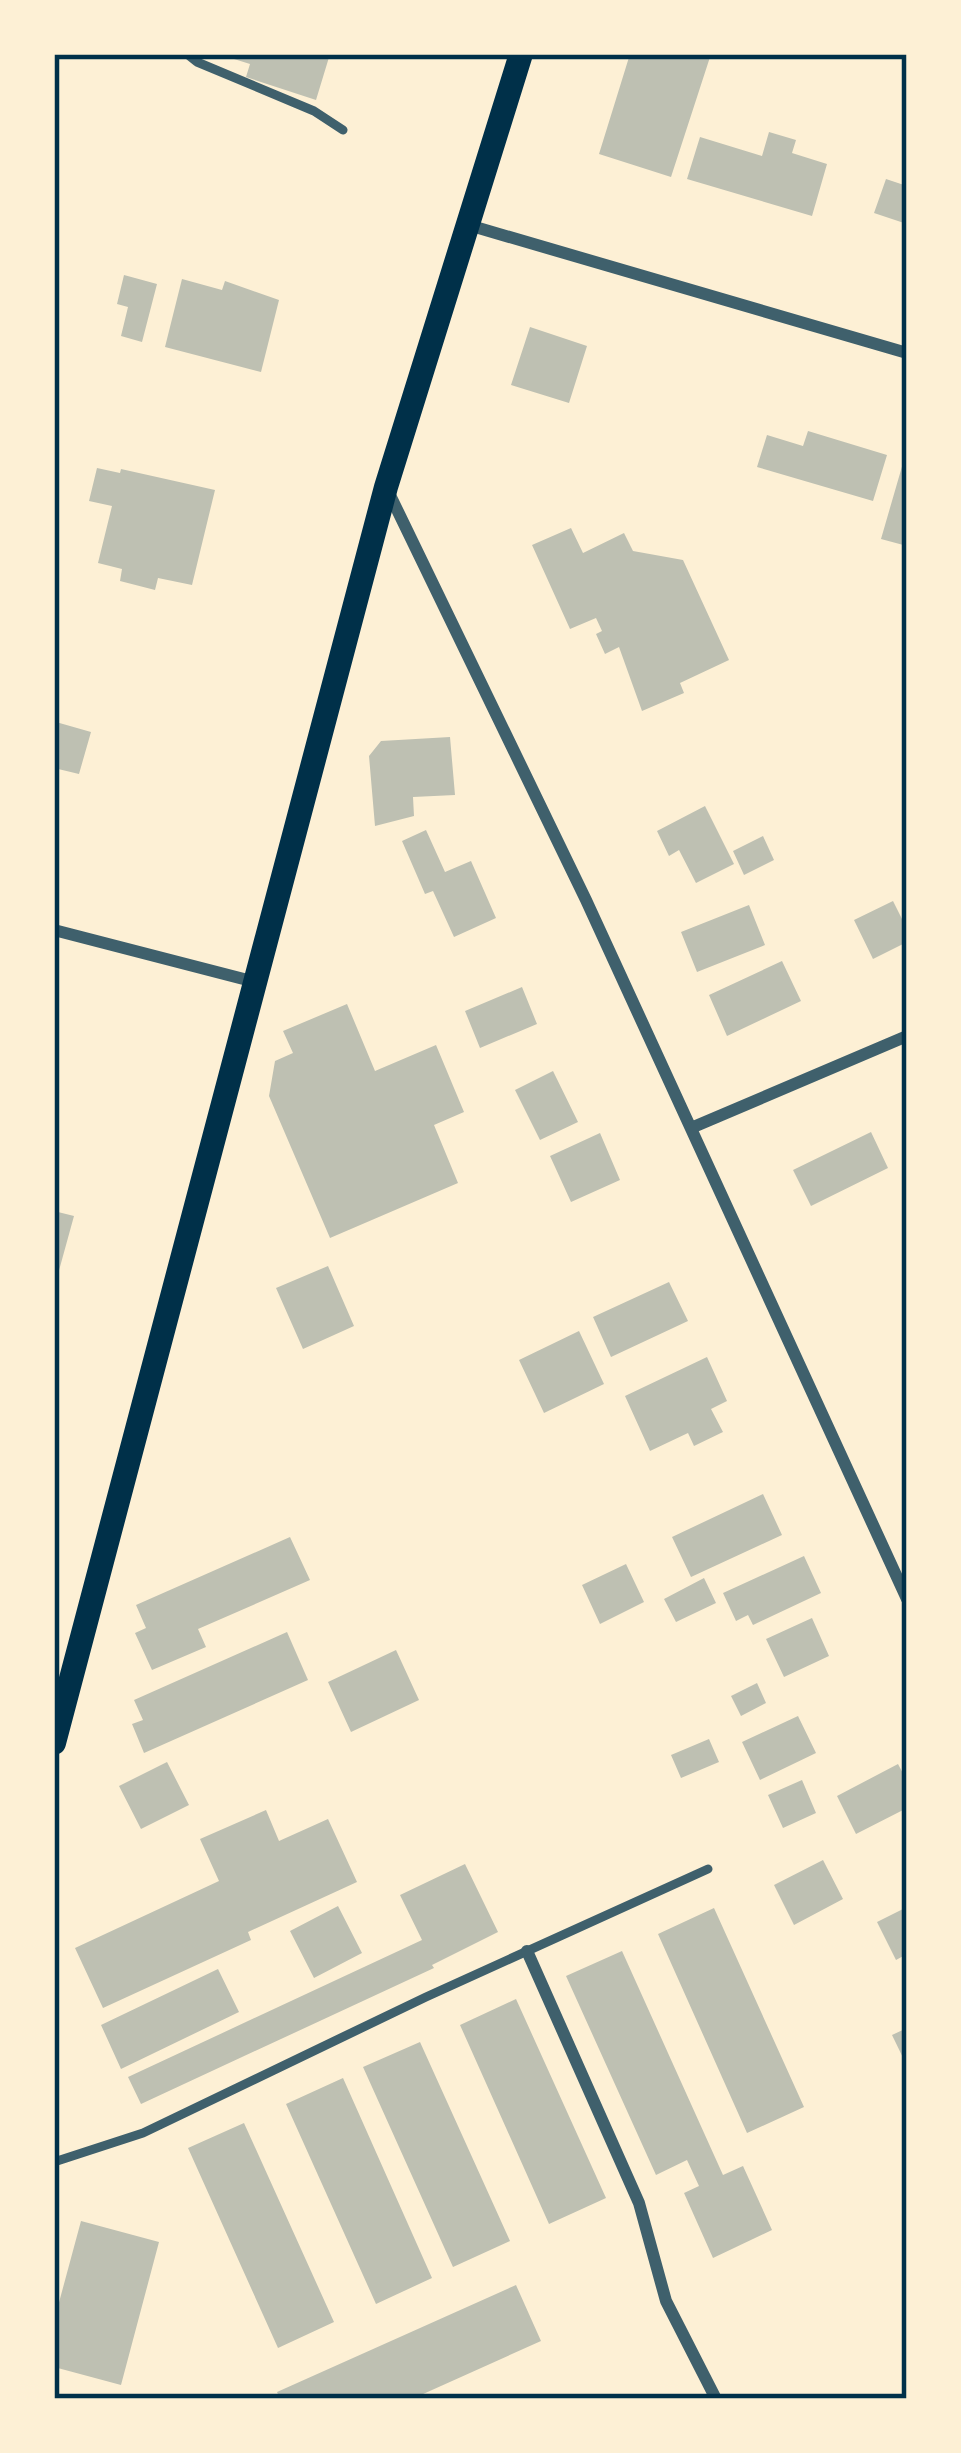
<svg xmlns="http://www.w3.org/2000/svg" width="961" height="2453" font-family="Montserrat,sans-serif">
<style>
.building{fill:#bec0b2}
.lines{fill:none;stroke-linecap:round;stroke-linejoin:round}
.service{stroke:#3f606c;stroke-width:9}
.minor{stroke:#3f606c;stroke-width:12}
.secondary{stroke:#003049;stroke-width:24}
.neatline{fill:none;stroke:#003049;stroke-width:4.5}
</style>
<rect width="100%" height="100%" fill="#fdf0d5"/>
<path class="building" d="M218,54h112l-14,46 -70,-23 4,-13z
M630,54h81l-40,123 -72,-23z
M769,132l27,8 -4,13 35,11 -15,52 -125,-37 13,-42 62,19z
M886,179l21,7v38l-33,-11z
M124,275l33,9 -15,58 -21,-6 7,-29 -11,-3z
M182,279l40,11 3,-9 54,19 -18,72 -96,-25z
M530,327l57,19 -18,57 -58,-18z
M808,431l79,24 -14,46 -116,-34 10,-32 36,11z
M903,463l4,1v82l-26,-7z
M97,468l23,5 1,-4 94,21 -23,95 -34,-7 -3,12 -35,-9 2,-12 -24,-6 14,-57 -23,-5z
M571,528l12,25 41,-20 9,18 50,9 46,100 -49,23 4,10 -42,18 -23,-64 -14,7 -9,-20 6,-3 -6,-13 -26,11 -38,-84z
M56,722l35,10 -12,42 -25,-6z
M450,737l5,58 -42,2 1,19 -39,10 -6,-70 12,-15z
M705,806l29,58 -38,19 -17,-33 -10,6 -12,-25z
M426,830l19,42 26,-11 25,57 -42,19 -21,-46 -8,3 -23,-53z
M763,836l11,24 -30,15 -11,-24z
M893,901l14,28v13l-34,17 -19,-39z
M749,905l16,40 -68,27 -16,-40z
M782,961l19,40 -74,35 -18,-41z
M522,987l15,37 -57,24 -15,-37z
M347,1004l28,67 61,-26 28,67 -30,13 24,58 -128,55 -61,-142 6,-35 18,-8 -10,-22z
M553,1071l25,51 -38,18 -25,-50z
M871,1132l17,36 -77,38 -18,-36z
M600,1133l20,47 -49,22 -21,-46z
M54,1211l20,5 -19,69 -1,-1z
M328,1266l26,60 -51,23 -27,-61z
M669,1282l19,39 -77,36 -18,-40z
M579,1331l25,53 -60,29 -25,-53z
M707,1357l20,44 -16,8 12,23 -29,14 -6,-13 -38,18 -25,-55z
M763,1494l19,41 -91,42 -19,-40z
M290,1537l20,43 -112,49 8,18 -54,23 -17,-37 11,-5 -10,-23z
M804,1556l17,37 -68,32 -5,-10 -12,6 -13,-28z
M626,1564l18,38 -44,22 -18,-39z
M704,1578l12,25 -40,19 -12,-23z
M812,1618l17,38 -45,21 -18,-38z
M287,1632l21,48 -164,73 -12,-29 11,-4 -9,-20z
M396,1650l23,50 -68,32 -23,-50z
M757,1683l9,20 -25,13 -10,-20z
M798,1716l18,37 -56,27 -18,-38z
M709,1739l10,23 -38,16 -10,-23z
M167,1762l22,43 -48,24 -22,-43z
M898,1764l9,17v27l-51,26 -19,-38z
M802,1780l14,33 -33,15 -15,-33z
M266,1810l13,31 49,-22 29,63 -109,50 3,8 -148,68 -28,-60 144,-67 -19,-42z
M823,1860l20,39 -49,26 -20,-40z
M465,1864l33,68 -66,33 2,3 -293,136 -13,-27 294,-137 -22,-45z
M338,1906l24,47 -48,25 -24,-47z
M907,1907v47l-11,6 -19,-38z
M714,1908l90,199 -57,26 -89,-199z
M622,1951l101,224 20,-9 29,64 -59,28 -29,-65 15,-7 -12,-26 -31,15 -90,-199z
M218,1969l21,43 -118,57 -20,-44z
M516,1999l90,199 -57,26 -89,-199z
M907,2028v38l-15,-31z
M420,2042l90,199 -57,26 -90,-200z
M343,2078l89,200 -56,26 -90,-200z
M244,2123l90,199 -56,26 -90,-200z
M81,2221l78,21 -38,143 -67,-18v-46z
M516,2285l25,56 -129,58h-132l-3,-7z"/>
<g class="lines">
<path class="service" d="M187,54l10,8 117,49 29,19
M54,2162l89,-29 283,-136 282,-128"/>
<path class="minor" d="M465,224l442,129
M389,493l197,407 321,699
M54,930l201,52
M691,1128l216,-92
M527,1951l112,252 27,98 50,98"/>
<path class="secondary" d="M54,1743l332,-1256 135,-433"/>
</g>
<rect width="961" height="2453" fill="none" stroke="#fdf0d5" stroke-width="114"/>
<rect x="57" y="57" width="847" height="2339" class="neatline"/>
</svg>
